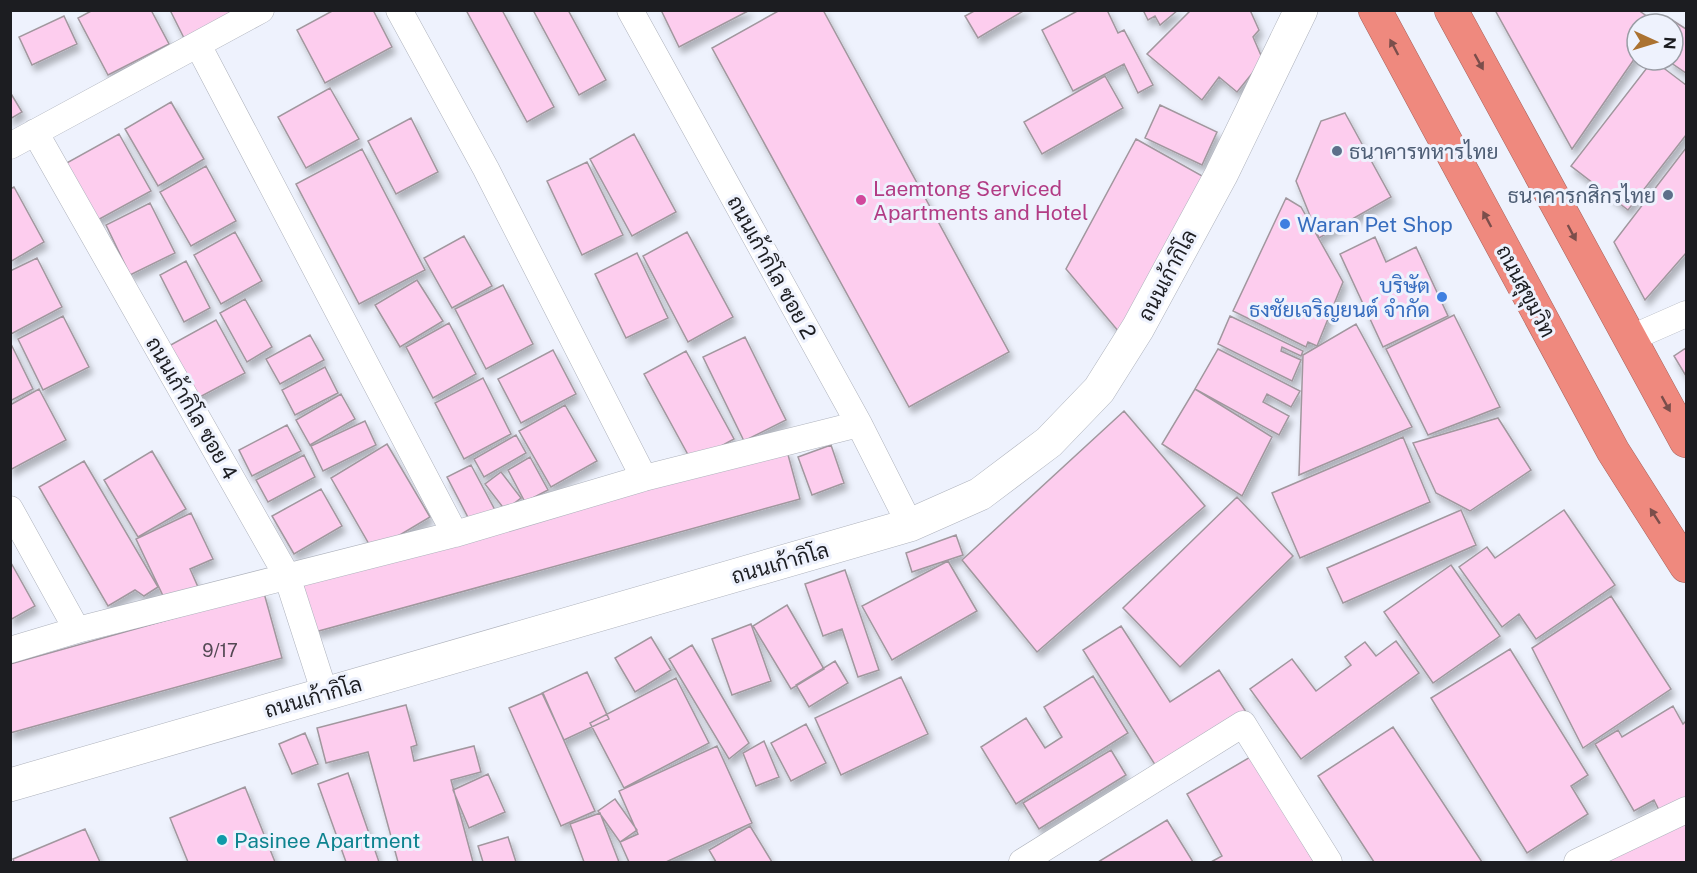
<svg xmlns="http://www.w3.org/2000/svg" width="1697" height="873" font-family="'Public Sans',Sarabun,sans-serif">
<style>
.building{fill:#fdcdee;stroke:#a1979e;stroke-width:1.5;filter:url(#shadow)}
.lines{fill:none;stroke-linecap:round;stroke-linejoin:round}
.street-casing{stroke:#aeb2bc;stroke-width:27}
.secondary-casing{stroke:#aeb2bc;stroke-width:34}
.highway-casing{stroke:#a5635d;stroke-width:34}
.street{stroke:#fff;stroke-width:26}
.secondary{stroke:#fff;stroke-width:33}
.highway{stroke:#ef897e;stroke-width:33}
.oneway{fill:#7b4e4b}
.service-dot{fill:#5c6f8a;stroke:#eef2fd;stroke-width:2}
.hotel-dot{fill:#d1479c;stroke:#eef2fd;stroke-width:2}
.shop-dot{fill:#3f7fe0;stroke:#eef2fd;stroke-width:2}
.culture-dot{fill:#0f9aa8;stroke:#eef2fd;stroke-width:2}
.labels{text-anchor:middle;dominant-baseline:central;stroke-width:6;stroke-linejoin:round;paint-order:stroke}
.number-label{font-size:18px;fill:#544954}
.service-label{font-size:21px;fill:#4e5e75;stroke:#eef2fd;text-anchor:start}
.hotel-label{font-size:21px;fill:#b23c85;stroke:#eef2fd;text-anchor:start}
.shop-label{font-size:21px;fill:#366cbe;stroke:#eef2fd;text-anchor:start}
.street-label{font-size:21px;fill:#1c1d21;stroke:#eef2fd}
.culture-label{font-size:21px;fill:#0d838f;stroke:#eef2fd;text-anchor:start}
</style>
<defs>
<filter id="shadow"><feDropShadow dx="3.5" dy="6" stdDeviation="3" flood-color="#0004"/></filter>
</defs>
<rect width="100%" height="100%" fill="#eef2fd"/>
<path class="building" d="M93,10h58l18,34 -61,31 -30,-57z
M170,10h70l-55,30z
M334,10h39l19,37 -67,36 -28,-53z
M466,10h36l52,97 -27,15z
M533,10h35l38,70 -27,15z
M661,10h89l-71,37z
M780,10h43l186,342 -100,55 -197,-359z
M976,10h49l-47,28 -13,-22z
M1079,10h28l11,23 6,-3 29,55 -15,8 -14,-29 -51,27 -31,-61z
M1143,10h35l-18,15 -5,-9 -7,4z
M1191,10h59l9,20 -6,7 10,23 -26,32 -18,-15 -17,23 -55,-46z
M1495,10h143l20,14h-21v31l-65,94z
M64,16l13,28 -45,21 -13,-28z
M1672,20l14,9v44l-19,-13h6v-36h-4z
M1653,60l33,25v50l-58,75 -57,-44z
M1105,76l18,32 -81,46 -18,-32z
M330,88l29,51 -53,29 -28,-51z
M10,92l12,20 -12,7z
M171,102l33,57 -46,27 -33,-57z
M1160,105l57,27 -15,33 -57,-27z
M1345,113l46,84 -72,41 -23,-57 25,-60z
M411,118l27,54 -42,22 -28,-53z
M119,134l32,57 -57,31 -31,-57z
M634,134l42,78 -44,24 -42,-77z
M1136,139l68,38 -85,155 -53,-63z
M1686,148v105l-41,47 -31,-58z
M362,149l63,121 -66,34 -63,-120z
M587,162l36,73 -41,20 -35,-74z
M206,166l30,55 -45,25 -31,-54z
M14,187l30,55 -34,20v-73z
M1286,198l15,9 42,75 -26,64 -9,-4 -2,5 -73,-36z
M150,203l25,50 -45,22 -24,-50z
M235,232l27,49 -41,23 -27,-49z
M687,232l46,85 -45,25 -45,-86z
M464,236l28,50 -40,22 -28,-50z
M1375,237l11,25 30,-15 32,69 -65,31 -43,-93z
M637,253l31,65 -42,20 -31,-64z
M37,258l25,49 -51,27 -1,-63z
M186,261l24,47 -26,14 -24,-47z
M417,280l26,41 -43,26 -25,-42z
M503,285l30,59 -47,25 -31,-60z
M245,299l27,48 -25,15 -27,-49z
M1454,315l46,92 -72,28 -42,-86z
M63,316l26,51 -46,23 -25,-51z
M1230,316l73,35 -2,5 -19,-9 -1,4 20,9 -9,21 -74,-37z
M216,320l29,53 -49,26 -29,-52z
M449,323l27,51 -43,24 -27,-51z
M1356,324l56,103 -113,48 4,-120z
M310,335l14,25 -44,24 -14,-25z
M745,337l41,83 -42,21 -41,-84z
M10,342l23,47 -23,12z
M1686,348v28l-12,-20z
M1218,349l82,42 -9,16 -24,-13 -4,8 26,14 -10,19 -84,-46z
M553,350l23,44 -55,29 -23,-44z
M686,351l48,88 -42,23 -48,-88z
M325,367l13,26 -43,22 -13,-25z
M483,378l28,56 -47,25 -29,-56z
M39,389l27,51 -56,30v-65z
M1195,389l77,48 -30,59 -80,-52z
M341,394l14,25 -45,26 -14,-25z
M565,405l32,56 -46,26 -32,-56z
M1124,411l81,95 -168,146 -75,-92z
M1498,418l33,52 -61,41 -34,-18 -23,-50z
M365,421l11,24 -53,26 -12,-25z
M287,425l14,26 -49,25 -13,-26z
M516,435l10,18 -42,24 -10,-18z
M1403,437l27,65 -130,56 -28,-65z
M387,444l43,73 -57,34 -42,-73z
M831,445l13,38 -32,12 -14,-38z
M152,451l34,58 -48,28 -34,-57z
M787,451l13,48 -485,133 -12,-47z
M304,455l11,22 -47,25 -12,-22z
M530,457l18,33 -23,12 -17,-32z
M84,461l74,126 -14,9 -9,-6 -27,16 -69,-119z
M471,465l25,47 -24,13 -25,-48z
M501,472l20,26 -16,12 -20,-26z
M321,489l21,37 -48,28 -22,-38z
M1237,497l56,59 -113,111 -57,-59z
M1461,510l15,35 -133,58 -16,-35z
M1564,510l51,75 -79,54 -17,-25 -17,13 -43,-60 28,-20 8,11z
M191,513l22,46 -23,10 8,18 -32,15 -30,-63z
M956,535l7,20 -51,17 -6,-19z
M10,561l25,45 -25,14z
M948,561l29,50 -85,49 -30,-54z
M1451,565l49,71 -67,47 -49,-71z
M845,570l34,100 -21,7 -16,-48 -19,7 -18,-52z
M264,593l18,65 -272,75v-69z
M1611,596l60,93 -88,59 -51,-100z
M787,605l37,64 -33,20 -38,-63z
M751,624l20,57 -39,14 -20,-56z
M1121,626l49,76 49,-32 29,45 -89,56 -76,-121z
M651,637l20,33 -36,22 -20,-34z
M1396,641l23,32 -118,86 -51,-70 42,-30 24,32 35,-26 -6,-8 20,-15 11,14z
M692,645l57,98 -20,16 -60,-100z
M1510,649l78,126 -17,11 17,28 -61,39 -96,-155z
M835,661l13,22 -39,24 -13,-22z
M587,672l22,47 -45,21 -22,-47z
M1093,676l35,57 -112,71 -35,-57 45,-29 19,30 17,-11 -18,-30z
M901,677l27,57 -87,41 -26,-57z
M676,678l33,65 -85,45 -34,-65z
M543,693l52,118 -34,15 -52,-118z
M406,705l11,40 -6,2 3,14 60,-15 7,26 -30,8 22,82h-75l-30,-110 -42,11 -9,-35z
M1673,706l10,18 3,-3v78l-25,15 -7,-14 -20,11 -39,-67 23,-14 4,7z
M806,724l20,39 -35,18 -20,-38z
M1393,727l89,135h-108l-56,-86z
M305,733l13,31 -26,10 -13,-30z
M764,741l15,36 -23,9 -13,-33z
M717,746l35,77 -86,39h-37l-9,-20 18,-8 -19,-43z
M1111,750l15,25 -87,54 -16,-26z
M1252,756l62,106h-103l11,-6 -35,-62z
M348,773l31,89h-33l-28,-78z
M488,774l17,38 -36,16 -16,-38z
M245,787l30,75h-87l-18,-44z
M615,799l22,31 -17,12 -22,-31z
M600,813l19,49h-35l-14,-38z
M1686,816v46h-80z
M1167,820l26,42h-95z
M750,826l22,36h-56l-7,-12z
M85,829l15,33h-86l-1,-3z
M508,837l8,25h-33l-5,-16z"/>
<g class="lines">
<g class="street-casing">
<path id="street" d="M399,10l87,159 158,309
M630,10l229,414 51,101
M198,45l257,489
M35,132l252,444 38,118
M10,146l251,-136
M1629,339l57,-25
M10,509l67,121
M10,650l67,-20 378,-96 189,-56 215,-54
M1022,862l221,-138 86,138
M1577,862l109,-52"/>
</g>
<g class="secondary-casing">
<path id="secondary" d="M10,785l900,-260 70,-31 69,-52 50,-52 39,-62 83,-153 80,-165"/>
</g>
<g class="highway-casing">
<path id="highway" d="M1375,10l238,441 73,115
M1451,10l235,431"/>
</g>
<use href="#street" class="street"/>
<use href="#secondary" class="secondary"/>
<use href="#highway" class="highway"/>
</g>
<defs><path id="oneway-solid" d="M-6-.8H1V-3.2L6.5 0L1 3.2V.8H-6Z" transform="scale(1.5)"/></defs>
<g class="oneway">
<use href="#oneway-solid" transform="translate(1394 47) rotate(-118)"/>
<use href="#oneway-solid" transform="translate(1479 62) rotate(61)"/>
<use href="#oneway-solid" transform="translate(1487 219) rotate(-118)"/>
<use href="#oneway-solid" transform="translate(1572 233) rotate(62)"/>
<use href="#oneway-solid" transform="translate(1666 404) rotate(61)"/>
<use href="#oneway-solid" transform="translate(1655 516) rotate(-123)"/>
</g>
<g class="service-dot">
<circle cx="1337" cy="151" r="6"/>
<circle cx="1668" cy="195" r="6"/>
</g>
<circle class="hotel-dot" cx="861" cy="200" r="6"/>
<g class="shop-dot">
<circle cx="1285" cy="224" r="6"/>
<circle cx="1442" cy="297" r="6"/>
</g>
<circle class="culture-dot" cx="222" cy="840" r="6"/>
<g class="labels">
<g class="number-label">
<text x="220" y="650">9/17</text>
</g>
<g class="service-label">
<text x="1349" y="151">ธนาคารทหารไทย</text>
<text x="1656" y="195" text-anchor="end">ธนาคารกสิกรไทย</text>
</g>
<g class="hotel-label">
<text x="873" y="188">Laemtong Serviced<tspan x="873" dy="24">Apartments and Hotel</tspan></text>
</g>
<g class="shop-label">
<text x="1297" y="224">Waran Pet Shop</text>
<text x="1430" y="285" text-anchor="end">บริษัต<tspan x="1430" dy="24">ธงชัยเจริญยนต์ จำกัด</tspan></text>
</g>
<g class="street-label">
<text transform="translate(772 267) rotate(61)">ถนนเก้ากิโล ซอย 2</text>
<text transform="translate(1167 275) rotate(-62)">ถนนเก้ากิโล</text>
<text transform="translate(1526 291) rotate(62)">ถนนสุขุมวิท</text>
<text transform="translate(192 408) rotate(60)">ถนนเก้ากิโล ซอย 4</text>
<text transform="translate(780 563) rotate(-16)">ถนนเก้ากิโล</text>
<text transform="translate(313 697) rotate(-16)">ถนนเก้ากิโล</text>
</g>
<g class="culture-label">
<text x="234" y="840">Pasinee Apartment</text>
</g>
</g>
<rect width="1697" height="873" fill="none" stroke="#1c1d21" stroke-width="24"/>
<g transform="translate(1655 42) rotate(94)"><circle r="28" fill="#eef2fd" stroke="#9a9da5" stroke-width="1.5"/>
<path d="M0-4.5L10 22L0 15L-10 22Z" fill="#ab7231"/>
<text y="-9" font-size="16" font-weight="bold" text-anchor="middle" fill="#1c1d21">N</text>
</g>
</svg>
